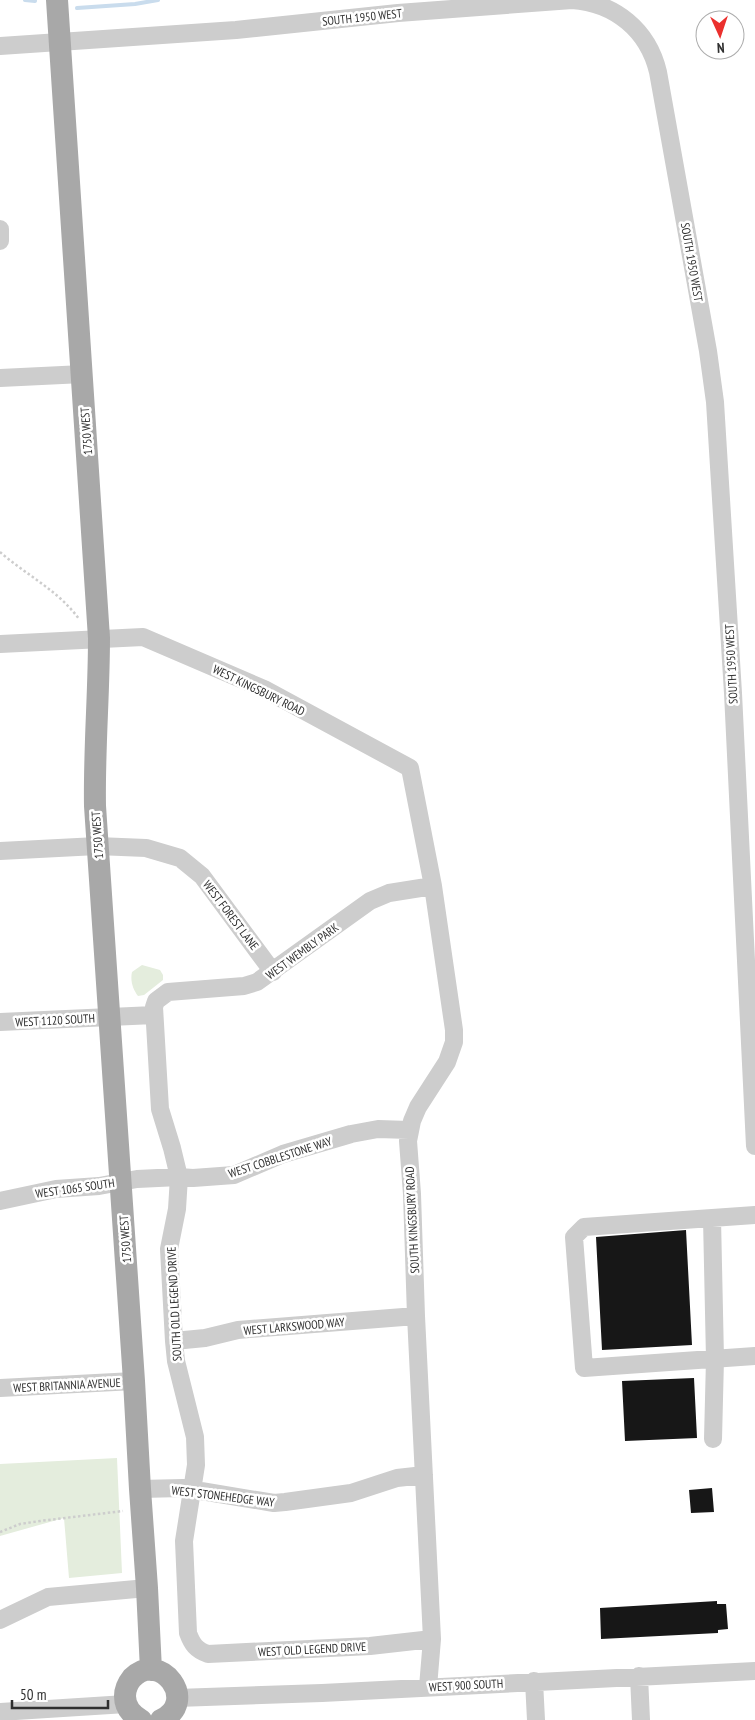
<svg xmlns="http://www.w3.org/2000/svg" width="755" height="1720" font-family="'PT Sans Narrow',sans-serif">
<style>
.green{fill:#e4eddd}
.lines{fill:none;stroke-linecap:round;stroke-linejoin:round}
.stream{stroke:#c9dced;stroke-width:4}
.building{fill:#171717}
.path{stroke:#cdcdcd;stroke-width:2.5;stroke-dasharray:2.5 2.5;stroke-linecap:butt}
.minor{stroke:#cdcdcd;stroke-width:18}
.major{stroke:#a8a8a8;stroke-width:22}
.labels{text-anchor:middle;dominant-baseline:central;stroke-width:5;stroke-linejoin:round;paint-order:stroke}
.street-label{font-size:12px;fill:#303030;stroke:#fff}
</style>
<rect width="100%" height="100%" fill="#fff"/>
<path class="green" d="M142,965l18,5 3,5v5l-19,15 -6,1c-5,-7 -8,-15 -6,-24z
M117,1458l5,115 -53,5 -5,-60 -64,18v-72z"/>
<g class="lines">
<path class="stream" d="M25,0l10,1
M77,8l58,-4 23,-4"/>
</g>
<path class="building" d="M686,1230l6,115 -90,5 -6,-113z
M694,1378l3,60 -72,3 -3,-60z
M712,1488l2,24 -23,1 -2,-23z
M717,1601v3h9l2,25 -10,1v3l-117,6 -1,-31z"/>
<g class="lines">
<path class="path" d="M0,552c26,23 58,38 79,67
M0,1532l20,-8 20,-3 83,-10"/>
<path class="minor" d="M0,46l236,-16 162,-17 174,-13c43,3 76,30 86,72l50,279 7,51 18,291 22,453
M0,241v-12
M0,378l83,-4
M0,644l143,-7 121,52 146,79 23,118 21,144v12l-7,20 -29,45 -6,14 -4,20 4,53 4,122 16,323 -4,48
M0,851l97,-5 49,2 34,10 22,18 71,96
M0,1022l154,-7
M0,1201l56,-12 43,-3 38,-7 42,-2 14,1 41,-3 49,-21 68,-20 27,-5 31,1
M755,1215l-171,12 -10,10 10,131 171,-12
M712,1218l3,141 -2,80
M174,1341l31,-3 33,-8 178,-14
M0,1388l134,-7
M140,1489l43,-1 91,15 11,-1 66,-9 46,-15 27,-3
M0,1620l48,-23 99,-9
M432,1639l-62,7 -162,8c-12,-4 -16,-10 -20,-21l-4,-92 12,-76 -1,-28 -19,-76 -2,-20 -5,-92 8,-40 2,-32 -7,-29 -12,-39 -6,-102 2,-6 12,-9 76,-6 13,-4 113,-81 19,-8 44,-7
M639,1676l2,44
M534,1681l2,39
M177,1698l145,-5 433,-22
M0,1712l126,-8"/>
<path class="major" d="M57,0l42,638c0,56 -5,112 -4,168l39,575 6,108 7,99 4,82
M141,1720c-9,-5 -16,-13 -16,-24 0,-7 3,-13 7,-18 28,-29 68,24 29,42"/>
</g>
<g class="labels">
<g class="street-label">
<text transform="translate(362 17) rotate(-6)">SOUTH 1950 WEST</text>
<text transform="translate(692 262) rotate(80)">SOUTH 1950 WEST</text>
<text transform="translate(86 431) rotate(-94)">1750 WEST</text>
<text transform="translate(731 664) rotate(-93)">SOUTH 1950 WEST</text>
<text transform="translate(259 690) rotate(26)">WEST KINGSBURY ROAD</text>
<text transform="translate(97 835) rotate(-94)">1750 WEST</text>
<text transform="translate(231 915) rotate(53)">WEST FOREST LANE</text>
<text transform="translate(302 951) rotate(-36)">WEST WEMBLY PARK</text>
<text transform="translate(55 1020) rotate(-3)">WEST 1120 SOUTH</text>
<text transform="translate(280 1157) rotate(-18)">WEST COBBLESTONE WAY</text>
<text transform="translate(75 1188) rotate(-8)">WEST 1065 SOUTH</text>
<text transform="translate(412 1220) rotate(-93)">SOUTH KINGSBURY ROAD</text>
<text transform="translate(125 1239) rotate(-94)">1750 WEST</text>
<text transform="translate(174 1304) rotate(-93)">SOUTH OLD LEGEND DRIVE</text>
<text transform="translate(294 1326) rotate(-5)">WEST LARKSWOOD WAY</text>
<text transform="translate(67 1385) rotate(-3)">WEST BRITANNIA AVENUE</text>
<text transform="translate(223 1496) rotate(7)">WEST STONEHEDGE WAY</text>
<text transform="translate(312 1649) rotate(-3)">WEST OLD LEGEND DRIVE</text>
<text transform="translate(466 1685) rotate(-3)">WEST 900 SOUTH</text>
</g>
</g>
<g transform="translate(720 35) rotate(177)"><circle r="24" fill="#ffffff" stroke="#acacac"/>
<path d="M0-4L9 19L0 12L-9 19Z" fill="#eb302d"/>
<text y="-8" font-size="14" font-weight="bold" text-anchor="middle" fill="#303030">N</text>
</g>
<path d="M12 1700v8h96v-8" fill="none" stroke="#303030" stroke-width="2.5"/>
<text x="20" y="1700" font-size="15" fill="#303030" stroke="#ffffff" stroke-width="4" paint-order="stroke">50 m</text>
</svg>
